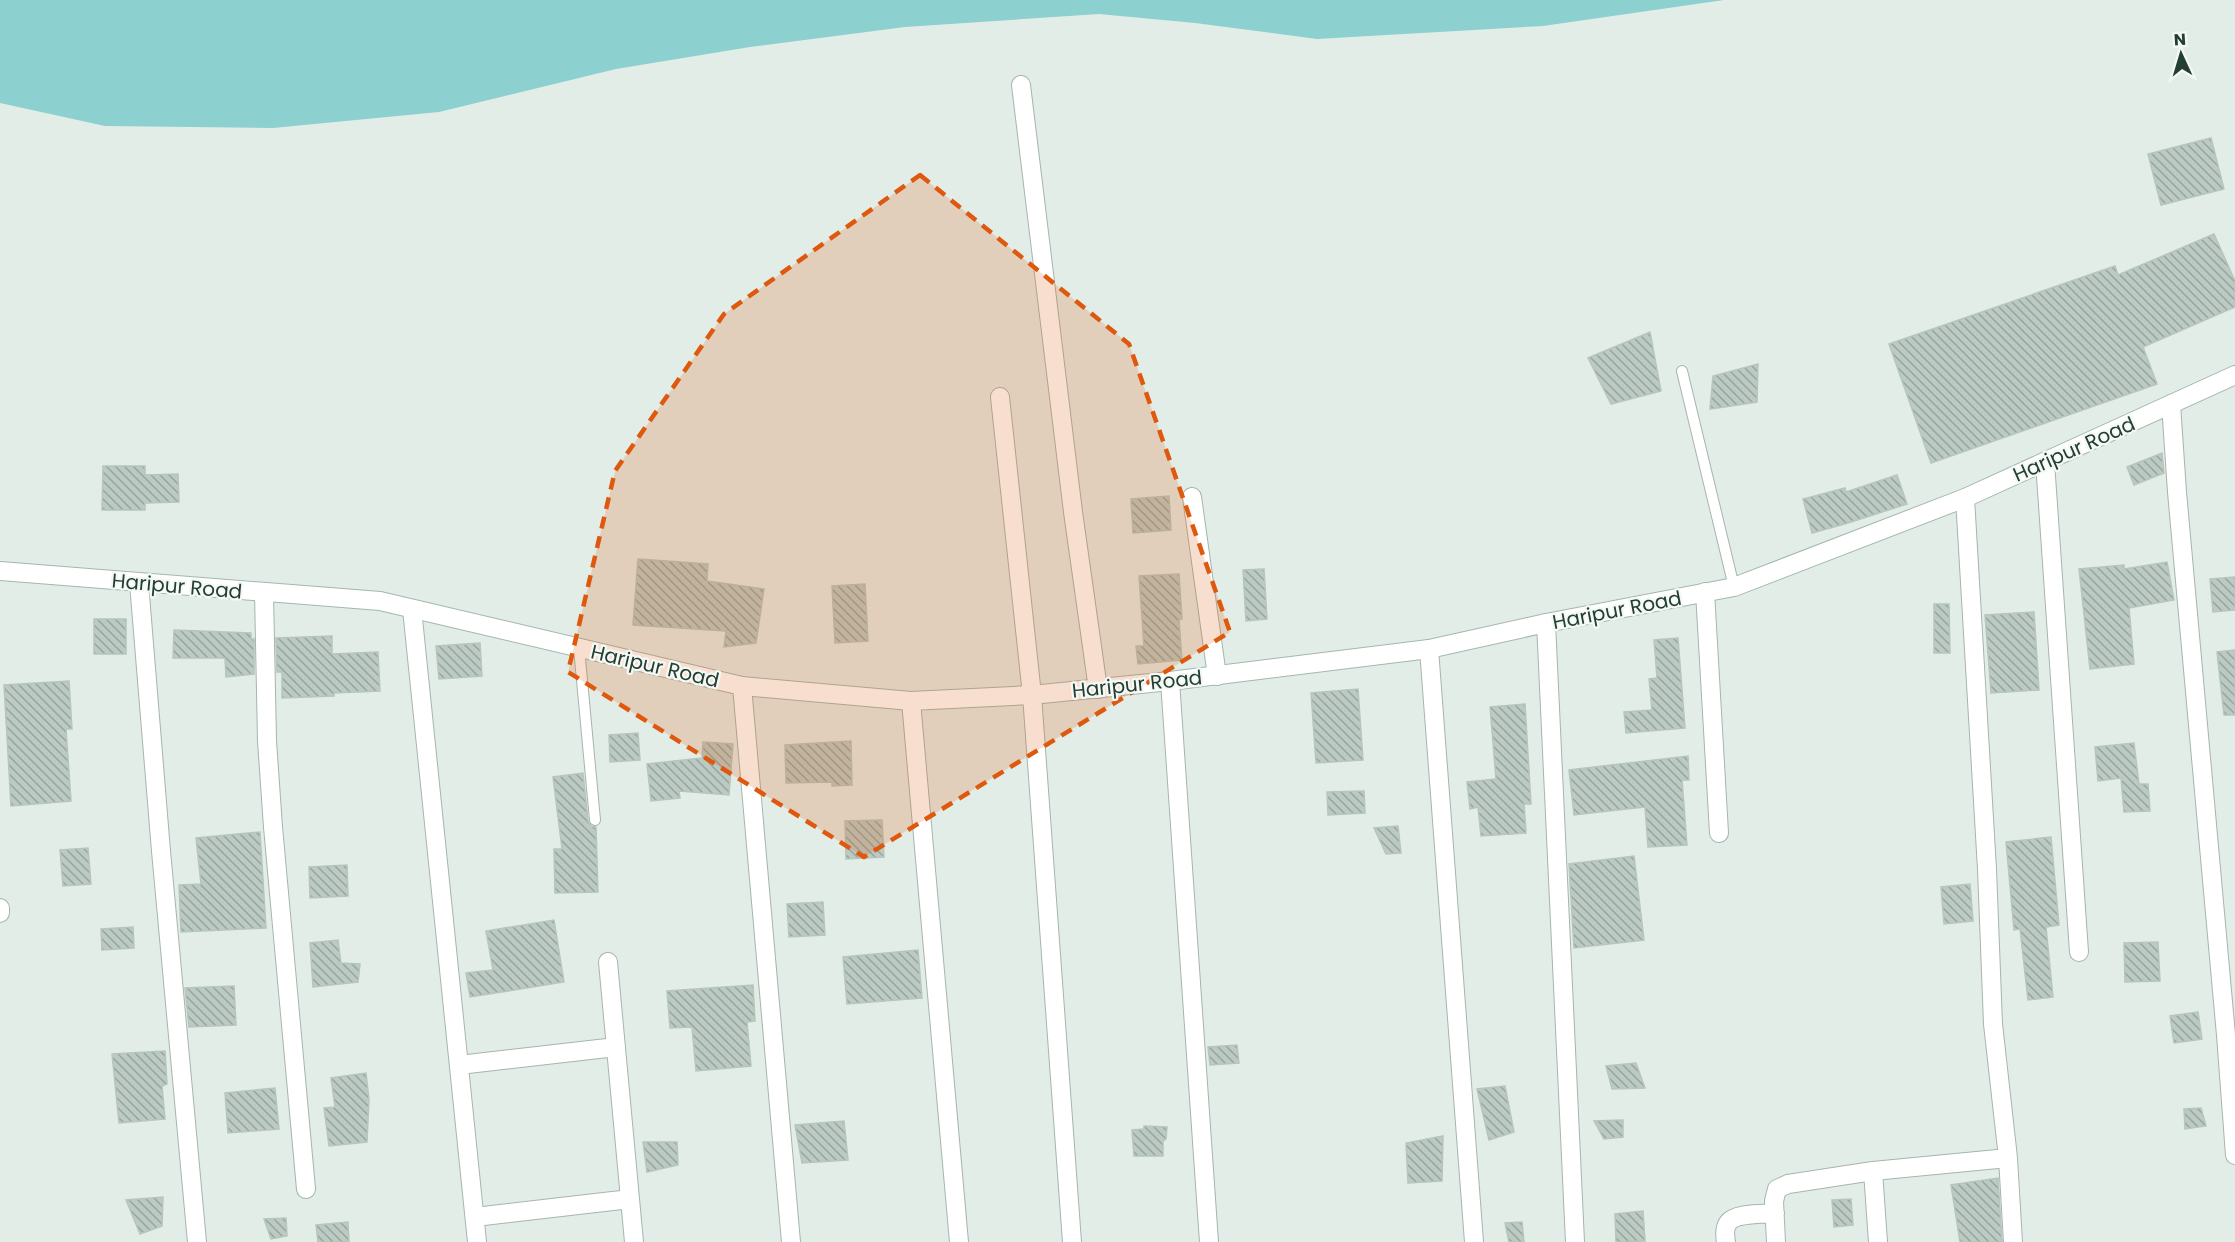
<svg xmlns="http://www.w3.org/2000/svg" width="2235" height="1242" font-family="Poppins,sans-serif">
<style>
.water{fill:#8cd0d0}
.building{fill:url(#building-back-hatch);stroke:#b6c6bd;stroke-width:1.5}
.lines{fill:none;stroke-linecap:round;stroke-linejoin:round}
.lane-casing{stroke:#a6b5ad;stroke-width:12}
.street-casing{stroke:#a6b5ad;stroke-width:20}
.secondary-casing{stroke:#a2b8ad;stroke-width:20}
.lane{stroke:#fff;stroke-width:10}
.street{stroke:#fff;stroke-width:18}
.secondary{stroke:#fff;stroke-width:18}
.marked{fill:#de580e;fill-opacity:0.2;stroke:#de580e;stroke-width:4.5;stroke-dasharray:12 8;stroke-linejoin:round}
.labels{text-anchor:middle;dominant-baseline:central;stroke-width:4.5;stroke-linejoin:round;paint-order:stroke}
.street-label{font-size:20px;fill:#233e33;stroke:#f4f9f6}
</style>
<defs>
<pattern id="building-back-hatch" width="6" height="6" patternUnits="userSpaceOnUse" patternTransform="scale(1.5)"><rect width="6" height="6" fill="#bbcac2"/><path d="M-1 5l2 2M0 0l6 6M5-1l2 2" fill="none" stroke="#98a59e"/></pattern>
</defs>
<rect width="100%" height="100%" fill="#e3ede7"/>
<path class="water" d="M0,0h1724l-181,26 -226,13 -122,-16 -96,-9 -194,13 -155,20 -134,22 -177,43 -166,16 -168,-2 -105,-23z"/>
<path class="building" d="M2211,138l13,51 -63,16 -13,-51z
M2214,234l21,47v26l-92,40 14,37 -226,79 -42,-119 226,-78 3,9z
M1650,332l11,59 -50,13 -23,-46z
M1758,364l-1,38 -47,7 3,-33z
M2162,453l2,20 -30,12 -7,-18z
M103,466h42v9l33,-1 1,28 -34,1v7h-43z
M1897,475l10,29 -59,19 -36,10 -9,-34 42,-11 1,4z
M1169,496l2,34 -38,3 -2,-34z
M638,559l70,5 -1,17 57,8 -8,54 -32,4 2,-16 -93,-6z
M2167,562l7,38 -45,8 5,56 -44,5 -11,-100 45,-4v4z
M1264,569l3,50 -21,2 -3,-51z
M1179,574l3,45 -3,1 3,40 -44,4 -2,-18h8l-5,-70z
M2235,577v33l-22,2 -3,-33z
M865,584l3,57 -33,2 -3,-57z
M1934,604h15l1,49h-16z
M2034,612l5,78 -48,3 -6,-78z
M94,619h32v35h-32z
M174,630l77,3v6h3v35l-28,3 -1,-19h-52z
M332,636v18l46,-2 2,39 -46,2v3l-52,2v-26h-5l-1,-34z
M1678,638l7,90 -59,5 -2,-21 28,-2 -3,-31 8,-1 -3,-38z
M480,643l2,33 -43,3 -3,-33z
M2235,650v65h-11l-7,-63z
M69,681l3,48h-6l5,72 -60,5 -7,-121z
M1358,689l5,71 -47,3 -5,-70z
M1525,704l6,100h-7l2,29 -45,3 -3,-29 -8,2 -3,-27 29,-3 -6,-72z
M638,733l2,27 -30,2 -1,-27z
M851,741l1,44 -20,1v-4l-46,1 -1,-38z
M703,742l30,2 -4,51 -50,-4 1,7 -29,3 -4,-37 55,-6z
M2134,743l5,41h9l2,27 -26,1 -3,-34 -23,3 -3,-34z
M1688,756l1,24h-7l5,65 -39,2 -3,-40 -71,8 -5,-45z
M583,773l5,48 3,5 5,1 2,65 -43,1 -1,-44h8l-9,-72z
M1364,791l1,22 -37,2 -1,-23z
M882,820l2,37 -38,2 -1,-38z
M1398,826l3,27 -15,1 -12,-26z
M260,832l6,96 -85,4 -2,-47 22,-1 -5,-46z
M2051,837l8,88 -13,2 7,70 -25,3 -8,-71 -6,1 -8,-88z
M88,848l3,36 -28,2 -3,-36z
M1634,856l10,84 -70,8 -5,-84z
M347,865l1,31 -38,2 -1,-31z
M1970,884l3,37 -29,3 -3,-37z
M823,902l2,33 -36,2 -2,-33z
M554,920l10,62 -94,15 -4,-24 27,-3 -7,-39z
M133,927l1,21 -32,2 -1,-21z
M338,940l3,23 19,1 -2,18 -45,5 -3,-44z
M2158,942l2,39 -35,1 -1,-39z
M918,950l4,48 -75,6 -4,-47z
M753,985l2,36 -8,1 4,44 -55,5 -4,-44 -22,1 -3,-37z
M234,986l2,39 -47,2 -4,-39z
M2198,1012l4,27 -28,4 -4,-27z
M1237,1045l2,18 -29,2 -2,-18z
M165,1051l2,33 -5,2 3,33 -46,4 -7,-69z
M1636,1063l9,25 -33,1 -6,-23z
M366,1073l3,26 -2,43 -38,4 -5,-38 11,-1 -4,-29z
M1505,1086l9,46 -25,8 -12,-51z
M275,1088l4,41 -51,4 -3,-40z
M2201,1108l5,18 -21,3 -1,-20z
M1623,1120v17l-19,2 -10,-18z
M844,1121l4,39 -46,3 -7,-38z
M1144,1126l23,1 -1,12 -3,2v15h-29l-2,-26 12,-1z
M1443,1136l-1,45 -34,2 -2,-40z
M643,1142h34l1,23 -31,7z
M1998,1178l4,64h-42l-9,-57z
M163,1197l-1,29 -22,8 -14,-34z
M1851,1199l2,26 -19,2 -2,-27z
M1643,1211l2,30 -29,1 -1,-28z
M286,1218l1,18 -16,3 -7,-20z
M348,1222l1,20h-31l-2,-17z
M1522,1222l2,20h-15l-4,-19z"/>
<g class="lines">
<g class="lane-casing">
<path id="lane" d="M1682,371l52,216
M579,648l16,172"/>
</g>
<g class="street-casing">
<path id="street" d="M1021,85l52,427 25,177
M1000,397l32,298 40,547
M2171,404l6,88 49,543 9,120
M2045,462l34,490
M1192,497l25,179
M1965,498l22,371 6,155 15,134 5,84
M139,583l22,268 36,391
M1705,592l14,241
M264,593l3,148 6,86 33,362
M412,609l65,633
M1546,623l29,619
M1429,649l45,593
M1170,681l39,561
M742,686l49,556
M911,701l48,541
M0,908v5
M608,962l26,280
M459,1065l157,-18
M1873,1171l5,71
M475,1217l155,-18
M1726,1242c-1,-6 -2,-14 2,-19 6,-10 35,-9 47,-10
M1776,1242l-2,-41 3,-12 11,-5 85,-13 135,-13"/>
</g>
<g class="secondary-casing">
<path id="secondary" d="M0,571l380,30 362,85 169,15 121,-6 138,-14 259,-32 117,-26 188,-36 231,-89 270,-123"/>
</g>
<use href="#lane" class="lane"/>
<use href="#street" class="street"/>
<use href="#secondary" class="secondary"/>
</g>
<path class="marked" d="M920,175l209,169 101,288 -366,225 -296,-185 47,-201 109,-157z"/>
<g class="labels">
<g class="street-label">
<text transform="translate(2074 449) rotate(-24)">Haripur Road</text>
<text transform="translate(177 586) rotate(5)">Haripur Road</text>
<text transform="translate(1617 610) rotate(-11)">Haripur Road</text>
<text transform="translate(655 666) rotate(13)">Haripur Road</text>
<text transform="translate(1137 684) rotate(-6)">Haripur Road</text>
</g>
</g>
<g transform="translate(2181 54) rotate(356)" stroke="#f4f9f6" stroke-width="4.5" paint-order="stroke">
<path d="M0-4.5L10 22L0 15L-10 22Z" fill="#233e33"/>
<text y="-9" font-size="16" font-weight="bold" text-anchor="middle" fill="#233e33">N</text>
</g>
</svg>
